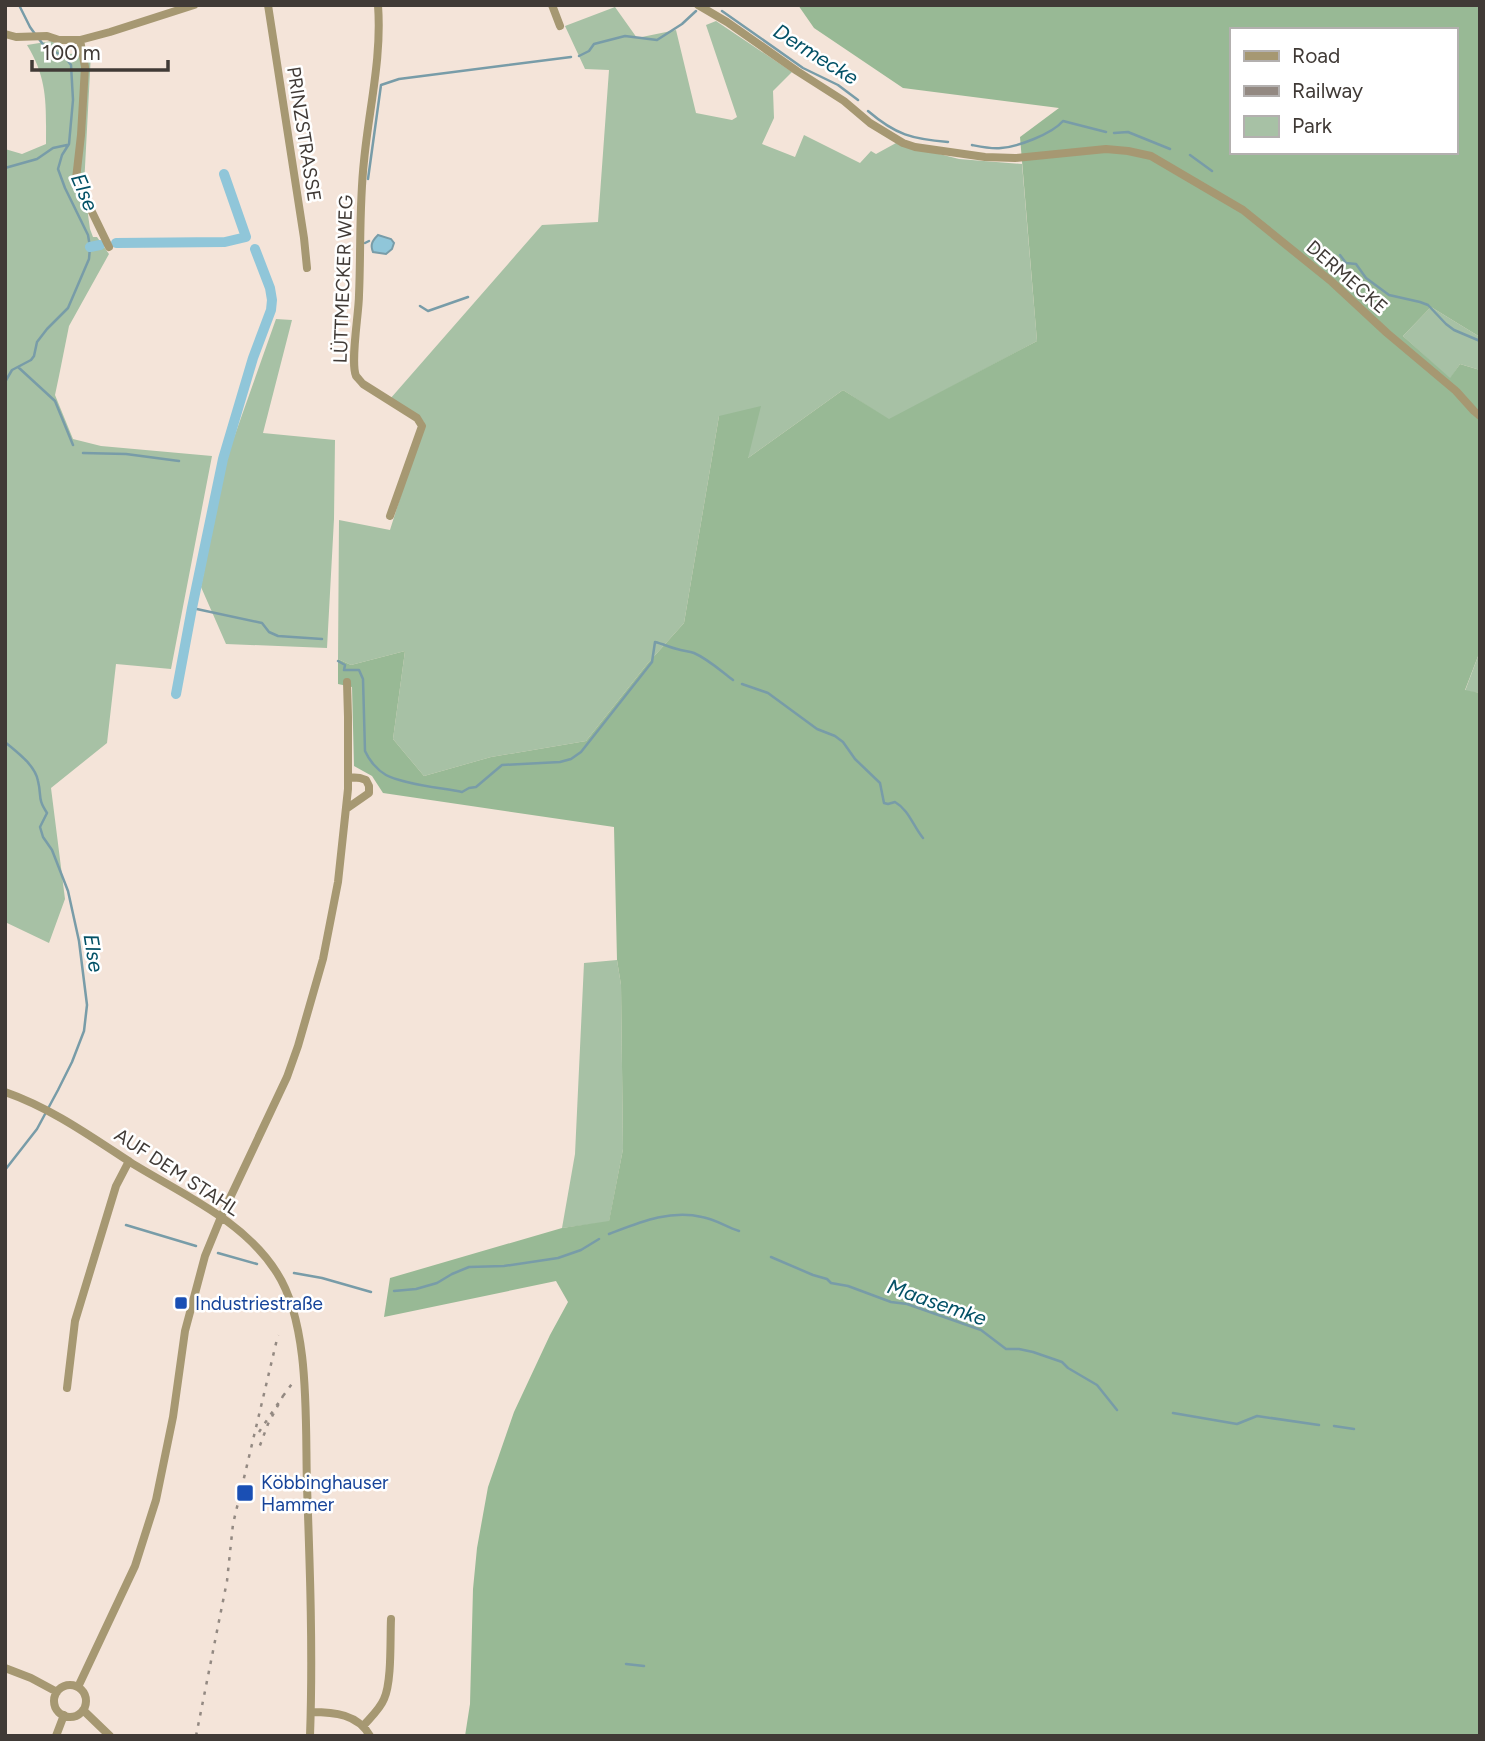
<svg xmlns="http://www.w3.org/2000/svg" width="1485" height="1741" font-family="Figtree,sans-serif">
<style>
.green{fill:#a7c1a5}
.forest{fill:#98b995;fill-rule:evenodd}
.water{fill:#90c6d9;stroke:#789ca8;stroke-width:2}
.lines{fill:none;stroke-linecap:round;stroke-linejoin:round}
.stream{stroke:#789ca8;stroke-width:2.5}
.canal{stroke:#90c6d9;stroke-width:10}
.minor{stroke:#a69872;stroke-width:8}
.rail{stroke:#938982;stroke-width:2.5;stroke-dasharray:3.5 7;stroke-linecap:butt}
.transit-dot{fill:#1a4fb4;stroke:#fff;stroke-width:2.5}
.labels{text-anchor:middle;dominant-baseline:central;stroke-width:5;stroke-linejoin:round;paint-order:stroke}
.street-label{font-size:19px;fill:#403a36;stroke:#fff}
.transit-label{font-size:19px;fill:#164399;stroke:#fff;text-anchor:start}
.water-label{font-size:21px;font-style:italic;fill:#035166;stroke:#fff}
</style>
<rect width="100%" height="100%" fill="#f4e4d9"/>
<path class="green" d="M615,7l22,31 39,-8 20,83 36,7 5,-3 -31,-92 10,-4 76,51 -19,19 1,27 -12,26 33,13 9,-22 56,28 11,-12 5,3 20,-11 63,16 63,5 15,177 -148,79 -46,-30 -95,68 -29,-42 -35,207 -36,40 -62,78 -95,16 -67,19 -31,-37 12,-88 -54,14 -13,-6 1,-139 51,10 34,-108 -34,-23 152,-174 56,-3 11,-152 -24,-1 -20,-43z
M52,41l16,13 23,-1 -7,133 6,43 3,8h4l12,17 -40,72 -10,50 -4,19 18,44 28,7 111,10 -41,213 -55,-5 -9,79 -56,45 14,111 -16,44 -44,-21v-773l17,5 24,-10c0,-39 2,-65 -19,-99z
M1431,307l49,30v33l-20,-6 -10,15 -47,-43z
M276,319l16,1 -29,113 72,7 -1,79 -7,129 -101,-4 -25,-57 24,-124z
M1480,651v42l-15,-2z
M617,960l4,25 2,164 -14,73 -47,6 13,-74 9,-191z"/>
<path class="forest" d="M798,5h682v332l-49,-30 -28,29 47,42 10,-14 20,6v281l-15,39 15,3v1043h-1015l5,-32 3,-115 4,-41 11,-61 26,-75 36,-77 18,-33 -12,-21 -172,36 6,-39 172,-50 47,-7 14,-72 -2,-164 -4,-25 -3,-133 -231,-34 -11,-17 -18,-10 -2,-79 -14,-3v-25l13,6 54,-14 -12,88 31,37 67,-19 95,-16 62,-78 36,-40 35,-207 42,-10 -13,52 95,-68 46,29 148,-78 -17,-204 39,-29 -156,-20 -89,-60zM1231,30h224v122h-224z"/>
<path class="water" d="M378,235l13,4 3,4 -2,6 -6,5 -13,-2c-3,-7 -1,-11 5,-17z"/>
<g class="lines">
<path class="stream" d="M19,5l11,22 5,7
M722,11l81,57 35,17 20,15
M579,56l10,-5 5,-7 31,-8 32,4 25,-16 14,-13
M868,111c28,24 44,28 80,31
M1114,133l14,-1 42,17
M972,145c10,2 19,4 29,3 16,-1 51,-14 62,-27l43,11
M1190,155l22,16
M5,168l32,-9 16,-11 14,-3
M368,179l13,-94 18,-6 172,-22
M365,243l4,-2
M1340,255l6,8 10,1 10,14 23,17 31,7 8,3 18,19 8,6 26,11
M420,306l8,5 40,-14
M18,367l37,34 18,44
M5,382l7,-12 19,-10 3,-4 3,-14 10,-13 21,-21 21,-49 1,-12 -2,-12 -23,-47 -7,-19 4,-14 7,-11 4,-44 -2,-35 -6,-8 -20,-10 -6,-8
M83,453l43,1 53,7
M192,608l70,15 7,9 9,4 44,3
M338,661l7,4 -1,5h15l4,9 2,72c4,9 12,19 21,24 16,9 57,13 76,17l7,-4 7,-1 26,-22 58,-3 11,-3 10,-7 71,-90 3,-20c8,2 14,5 22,7 6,2 12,2 17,4 14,6 27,18 39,27
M5,674v19
M742,684l26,9 49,36 18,7 8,6 12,17 25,24 4,20 4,1 7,-2c14,8 18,24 28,36
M5,742c12,10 30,23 33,39 4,16 -1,17 9,32l-7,14 3,10 9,13 16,41 11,50 8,64 -3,26 -12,31 -14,28 -21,39 -32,41
M126,1225l70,21
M609,1234c29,-11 61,-25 93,-17 13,2 24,10 37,14
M218,1253l39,11
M771,1257l42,18 14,4 4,4 17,3 43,16 16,2 74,26 25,19h13l14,3 29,10 6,6 29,17 20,25
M294,1273l28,5 49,14
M394,1291l22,-2 21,-6 15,-9 17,-7 35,-1 54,-8 23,-8 18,-11
M1173,1413l64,11 20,-8 62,9
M1334,1426l20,3
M626,1664l18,2"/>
<path class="canal" d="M116,243l109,-1 21,-5 -22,-63
M90,247l10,-2
M176,694l16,-86 31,-149 30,-101 18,-48 1,-10 -2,-12 -15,-39"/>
<path class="minor" d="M268,5l36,233 3,30
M378,5c4,53 -9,103 -14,156 -5,45 -3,89 -5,134 0,18 -9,67 -3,81 1,1 6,7 7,8l54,34 5,8 -32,90
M552,5l8,21
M698,5l29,17 70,49 47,30 26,22 33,20 12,4 70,10 30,1 91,-9 22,2 23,5 92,54 89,72 55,51 69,58 18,20 6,5
M5,34l11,3 31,-1 12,4h21l30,-8 84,-27
M80,40l5,27 -4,68 -5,44 33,68
M346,809l23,-16v-7l-3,-6 -6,-2 -12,-1
M5,1092c46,16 85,44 125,70 51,32 114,58 147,111 34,53 28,151 30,213 3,83 6,167 3,250
M67,1388l8,-67 41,-135 13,-25
M5,1668l26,10 26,14
M54 1701a16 16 0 1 1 32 0a16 16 0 1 1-32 0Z
M78,1687l57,-121 21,-66 17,-83 12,-86 20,-75 16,-39 66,-140 11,-31 25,-87 15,-77 10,-93v-72l-1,-35
M83,1710l27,26
M311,1712c23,0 47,2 59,24
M363,1726c8,-9 17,-17 21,-27 8,-17 6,-60 7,-80
M56,1736l8,-21"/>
<path class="rail" d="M283,1396l11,-15
M259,1432l24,-36 -15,28 -9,24
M196,1736l31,-155 6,-57 45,-189"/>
</g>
<g class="transit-dot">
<rect x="174" y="1296" width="14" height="14" rx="3.5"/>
<rect x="236" y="1484" width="18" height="18" rx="3.5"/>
</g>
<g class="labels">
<g class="street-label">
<text transform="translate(304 134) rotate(81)">PRINZSTRASSE</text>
<text transform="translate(1347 277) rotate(41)">DERMECKE</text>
<text transform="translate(343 279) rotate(-88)">LÜTTMECKER WEG</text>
<text transform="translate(177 1172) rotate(33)">AUF DEM STAHL</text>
</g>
<g class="transit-label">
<text x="195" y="1303">Industriestraße</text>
<text x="261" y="1482">Köbbinghauser<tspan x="261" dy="22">Hammer</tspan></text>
</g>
<g class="water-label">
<text transform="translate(816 54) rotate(32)">Dermecke</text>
<text transform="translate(85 192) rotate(67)">Else</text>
<text transform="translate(94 953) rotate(81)">Else</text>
<text transform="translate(937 1302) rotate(19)">Maasemke</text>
</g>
</g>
<rect width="1485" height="1741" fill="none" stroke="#403a36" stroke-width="14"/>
<rect x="1230" y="28" width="228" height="126" fill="#ffffff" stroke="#b3b0af" stroke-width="2"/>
<rect x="1244" y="51" width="35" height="10" fill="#a69872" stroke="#b3b0af" stroke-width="2"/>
<text x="1292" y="63" font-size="21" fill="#403a36">Road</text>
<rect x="1244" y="86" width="35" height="10" fill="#938982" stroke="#b3b0af" stroke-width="2"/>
<text x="1292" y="98" font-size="21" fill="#403a36">Railway</text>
<rect x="1244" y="116" width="35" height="21" fill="#a7c1a5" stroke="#b3b0af" stroke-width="2"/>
<text x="1292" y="133" font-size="21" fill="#403a36">Park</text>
<path d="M32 60v10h136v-10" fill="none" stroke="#403a36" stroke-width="3.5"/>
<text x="42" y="60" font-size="21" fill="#403a36" stroke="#ffffff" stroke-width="5" paint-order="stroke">100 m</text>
</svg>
